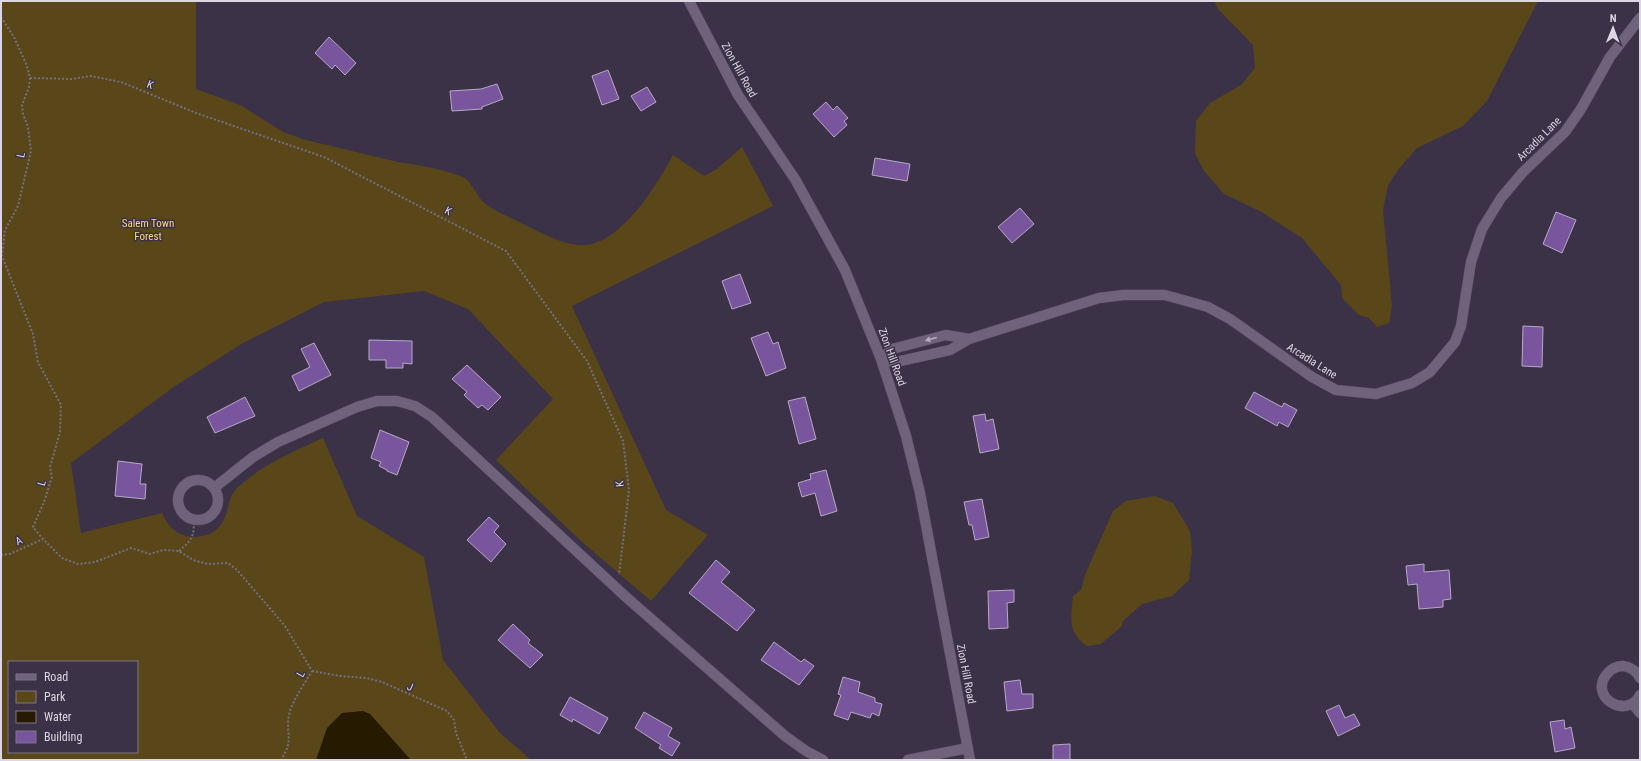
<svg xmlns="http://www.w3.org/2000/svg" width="1641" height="761" font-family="'Roboto Condensed',sans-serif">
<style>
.green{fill:#5a4719;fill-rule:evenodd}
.water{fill:#261a00}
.building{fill:#78559d;stroke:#b6aac5}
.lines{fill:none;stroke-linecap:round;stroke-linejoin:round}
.minor-casing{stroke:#574e61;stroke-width:11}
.path{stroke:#766e81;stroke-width:2;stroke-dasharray:2 2;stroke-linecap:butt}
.minor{stroke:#6e637b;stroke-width:10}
.oneway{fill:#b6aec0}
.labels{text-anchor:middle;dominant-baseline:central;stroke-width:3;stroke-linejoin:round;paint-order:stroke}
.street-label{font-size:11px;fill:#ddd7e5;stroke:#3b3247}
.park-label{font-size:11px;fill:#fcd47b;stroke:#3b3247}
</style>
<rect width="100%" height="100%" fill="#3b3247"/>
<path class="green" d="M1,1h195v88l44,16 43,27 23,8 96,23c10,0 57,10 64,16 8,7 12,20 21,26 11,8 25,13 38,20 16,8 35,18 53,20 40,5 79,-60 95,-90l31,21 13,-7 25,-22 31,59 -201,100 94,204 42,25 -57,66 -70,-60 -85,-81 57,-61 -85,-90 -44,-18 -100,11 -81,41 -68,43 -104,77 10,70 81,-20c3,6 6,12 12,17 14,12 39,8 48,-7 8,-12 5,-26 16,-36 26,-23 54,-35 85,-49l34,78 67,41 19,103 57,73 31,27h-530zM9,662h128v90h-128z
M1214,1h324l-51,100 -24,25 -46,22 -20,23 -9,14 -5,25 9,96 -3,17 -12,4 -8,-9 -10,-3 -17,-17 -1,-13 -39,-47 -42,-27 -36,-17 -20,-23 -9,-18 1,-32 14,-18 31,-18 14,-17 -2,-23 -35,-36z
M1155,496l18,7 17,28 2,20 -3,29 -17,16 -30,8 -19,17 -1,5 -21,18 -14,2c-20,-13 -16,-29 -14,-50l8,-6 4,-15 28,-64 13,-10z"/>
<path class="water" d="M363,711l7,3 41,46h-95l11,-32 15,-15z"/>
<path class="building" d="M329,37l27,26 -11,12 -10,-10 -3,4 -17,-16z
M608,70l11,29 -17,6 -10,-29z
M497,84l6,15 -21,8v2l-30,2 -2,-20 31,-2z
M647,87l9,15 -15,9 -10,-15z
M826,102l7,8 4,-4 11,12 -4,3 3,4 -13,12 -21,-23z
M875,158l35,6 -3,17 -35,-6z
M1020,208l14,16 -22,19 -14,-16z
M1556,212l20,8 -14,33 -19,-9z
M740,274l11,29 -19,6 -10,-28z
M1523,326l20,1 -1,40 -20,-1z
M768,332l5,12 5,-2 8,26 -20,8 -15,-38z
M369,340l43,1v23l-9,-1v5h-17v-8h-17z
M314,343l17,32 -32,16 -7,-15 18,-9 -9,-18z
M467,365l34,32 -13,13 -6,-5 -4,3 -14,-13 3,-3 -15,-13z
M1254,392l28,15 2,-4 13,7 -9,17 -9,-5 -2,4 -32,-18z
M245,397l10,19 -40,17 -8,-16z
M805,397l11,42 -17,5 -11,-43z
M985,414l1,7 7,-2 6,30 -19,4 -7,-37z
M380,430l29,12 -12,33 -10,-4v-1l-8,-4 2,-4 -10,-4z
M118,461l24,3 -2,20h6l-1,15 -30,-3z
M826,470l11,41 -16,5 -6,-23 -13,4 -4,-14 13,-4 -1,-5z
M982,499l7,38 -14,3 -3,-15h-3l-5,-23z
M489,517l10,9 -5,6 12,12 -15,18 -24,-22z
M716,560l14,12 -9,10 34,28 -18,21 -48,-38z
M1424,564v8l25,-2 2,29 -8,1v7l-24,2 -2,-25 -9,1 -2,-19z
M1014,590v12l-7,1 1,25 -19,1 -1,-38z
M513,624l17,16 -2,3 15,12 -13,13 -32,-28z
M774,642l27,20 3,-3 10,7 -15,19 -38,-25z
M843,677l17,5 -2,10 17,6v4l7,2 -3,12 -7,-3 -2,5 -19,-6 -3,8 -14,-5 7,-20 -3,-1z
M1020,680l2,14h11v14l-26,3 -3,-29z
M570,697l38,21 -9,16 -26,-15 -1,3 -12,-7z
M1339,705l6,13 9,-4 6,11 -22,11 -12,-25z
M644,712l28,16 -4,8 12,7 -8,13 -13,-8 2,-3 -26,-17z
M1564,720l1,9 6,-2 4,21 -20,4 -5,-30z
M1070,744v16h-17v-15z"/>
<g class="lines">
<g class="minor-casing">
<path id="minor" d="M689,1l49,94 57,84 50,91 36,89 25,77 14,57 50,267
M881,359l15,3 54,-12 19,-11 130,-41 24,-3h42l43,12 22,12 82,58 24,13 40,4 36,-11 18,-11 25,-30 6,-16 10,-64 11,-33 19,-31 22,-26 42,-40 16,-23 29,-52 30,-39
M881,359l11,-10 54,-14 23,4
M178 500a20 20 0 1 1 40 0a20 20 0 1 1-40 0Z
M214,488l39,-31 25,-15 79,-35 20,-6h20l18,5 17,11 194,180 159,139 21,15 17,9
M1640,678c-3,-7 -10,-11 -17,-12 -6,0 -12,3 -16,8 -19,22 19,47 33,21
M1633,704l7,9
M908,760l60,-12"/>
</g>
<path class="path" d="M1,17l13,20 13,29 3,12 -1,9 -7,18 1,9 5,13 3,24 -13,55 -13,24 -3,26 31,78 5,28 23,43 -1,27 -10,35 2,10 -8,25 -11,25 10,12 19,19 16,6 17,-2 36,-14 19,6 13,-4 16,1 14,9 15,4 20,-1 9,7 48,56 27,45c-8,14 -20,29 -23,44 -4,20 6,23 -8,45
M30,78l42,1 19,-3 30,6 75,31 128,44 182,94 81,110 36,80 6,49 -10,85
M179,551c13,-11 15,-14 15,-31
M1,555l9,-1 33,-15
M312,671l28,5 26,2 16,4 65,29 7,9 2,13 11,27"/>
<use href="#minor" class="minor"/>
</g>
<defs><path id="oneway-solid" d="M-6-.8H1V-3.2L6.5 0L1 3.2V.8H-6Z"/></defs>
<use class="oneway" href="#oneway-solid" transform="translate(931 339) rotate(165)"/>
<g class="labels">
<g class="street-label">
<text transform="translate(739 70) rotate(61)">Zion Hill Road</text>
<text transform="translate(150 85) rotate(22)">K</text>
<text transform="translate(1539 139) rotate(-45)">Arcadia Lane</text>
<text transform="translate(21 155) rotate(-78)">L</text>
<text transform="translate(448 211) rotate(28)">K</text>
<text transform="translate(892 357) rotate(70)">Zion Hill Road</text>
<text transform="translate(1312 361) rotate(32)">Arcadia Lane</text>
<text transform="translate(42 483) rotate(-73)">L</text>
<text transform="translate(620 484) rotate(-96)">K</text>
<text transform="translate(19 541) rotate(-25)">A</text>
<text transform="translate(301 674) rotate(-61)">L</text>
<text transform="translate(966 674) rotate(79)">Zion Hill Road</text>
<text transform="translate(410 687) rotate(23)">J</text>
</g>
<g class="park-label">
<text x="148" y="223">Salem Town<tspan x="148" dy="13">Forest</tspan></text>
</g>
</g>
<rect width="1641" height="761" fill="none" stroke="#ddd7e5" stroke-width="4"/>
<rect x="8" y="661" width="130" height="92" fill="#3b3247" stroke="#7c7486"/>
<rect x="16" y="674" width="20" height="6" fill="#6e637b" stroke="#7c7486"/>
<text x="44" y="681" font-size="12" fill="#ddd7e5">Road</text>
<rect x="16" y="691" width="20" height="12" fill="#5a4719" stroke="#7c7486"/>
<text x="44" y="701" font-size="12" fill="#ddd7e5">Park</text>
<rect x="16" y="711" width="20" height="12" fill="#261a00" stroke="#7c7486"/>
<text x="44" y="721" font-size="12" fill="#ddd7e5">Water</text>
<rect x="16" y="731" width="20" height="12" fill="#78559d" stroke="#7c7486"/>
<text x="44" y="741" font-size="12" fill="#ddd7e5">Building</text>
<g transform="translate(1613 28) rotate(1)" stroke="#3b3247" stroke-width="3" paint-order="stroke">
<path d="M0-3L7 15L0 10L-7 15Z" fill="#ddd7e5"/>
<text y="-6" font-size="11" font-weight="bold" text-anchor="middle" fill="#ddd7e5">N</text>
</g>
</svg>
